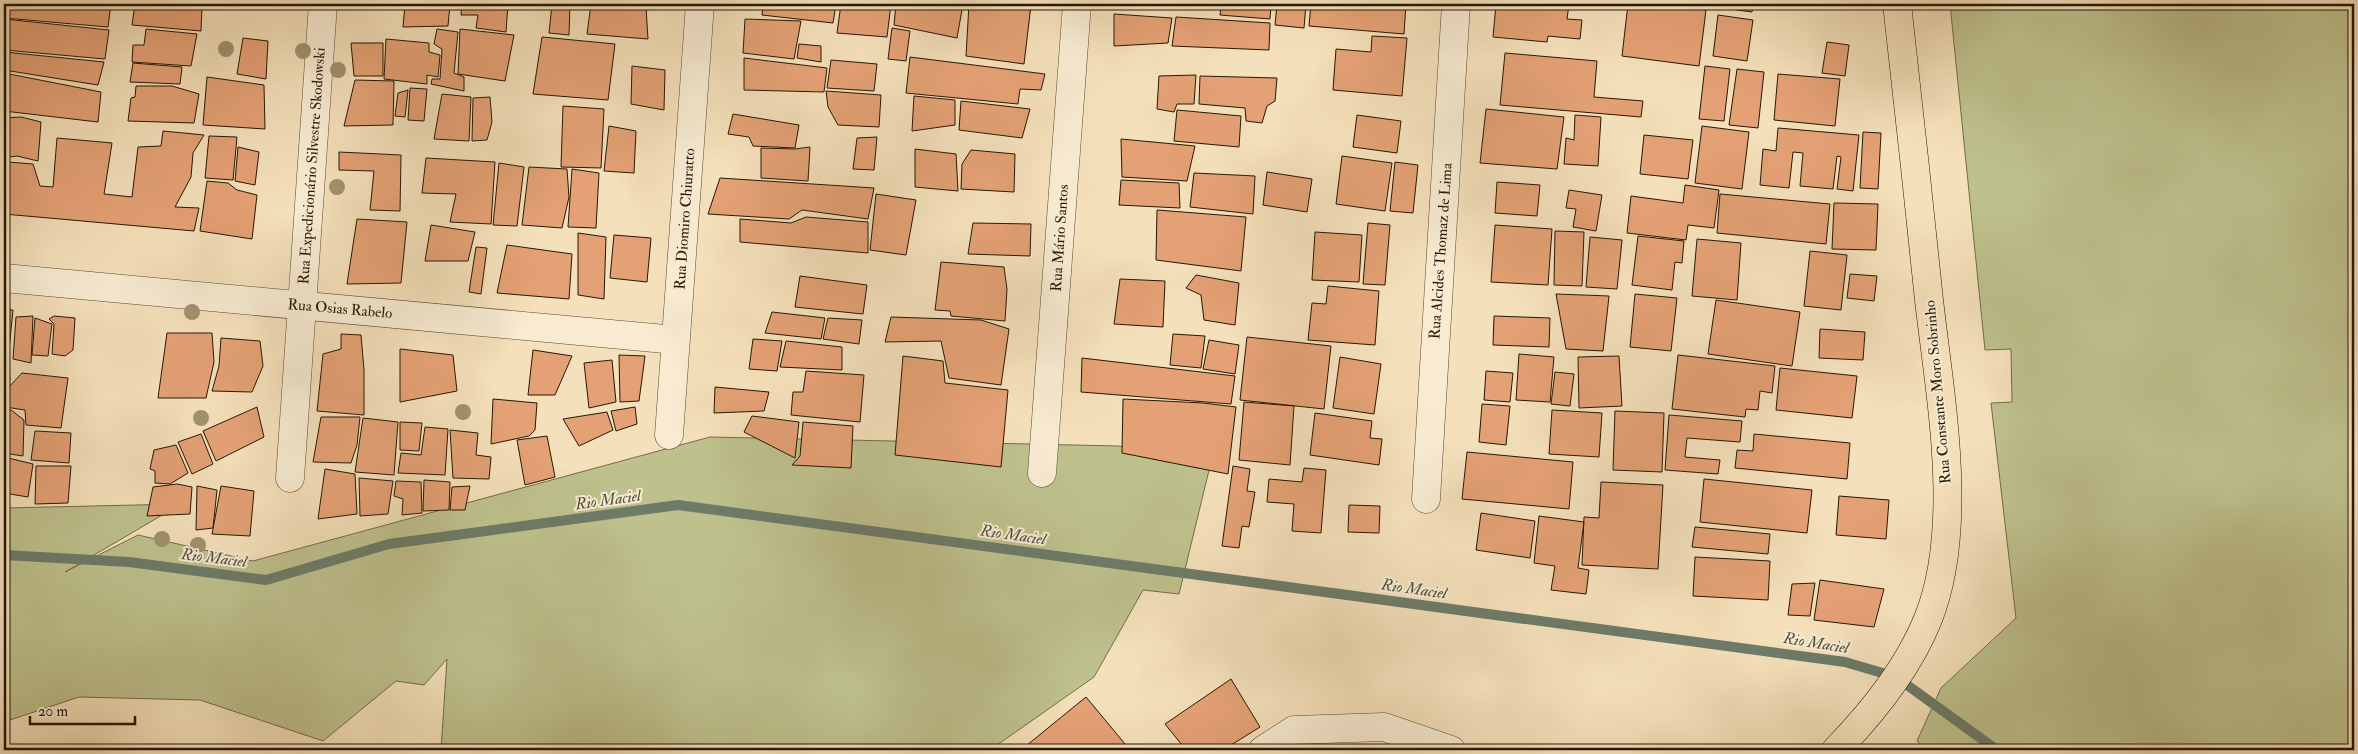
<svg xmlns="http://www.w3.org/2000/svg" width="2358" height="754" font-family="'IM FELL Double Pica',serif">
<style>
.green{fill:#bec18d;stroke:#726c48}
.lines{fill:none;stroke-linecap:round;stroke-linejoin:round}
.stream{stroke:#6d7b69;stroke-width:10}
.building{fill:#e4a175;stroke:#261704}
.minor-casing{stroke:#5a4932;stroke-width:29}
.major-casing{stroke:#261704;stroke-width:29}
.minor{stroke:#f8ebd2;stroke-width:28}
.major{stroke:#f4e0ba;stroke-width:28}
.tree{fill:#a09270}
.labels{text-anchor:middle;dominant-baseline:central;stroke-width:4;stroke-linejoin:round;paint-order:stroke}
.street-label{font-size:15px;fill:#261704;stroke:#f8ebd2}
.water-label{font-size:16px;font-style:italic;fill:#4f513f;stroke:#f8ebd2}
</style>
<rect width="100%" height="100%" fill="#f4e0ba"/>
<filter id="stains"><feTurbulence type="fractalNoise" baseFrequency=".004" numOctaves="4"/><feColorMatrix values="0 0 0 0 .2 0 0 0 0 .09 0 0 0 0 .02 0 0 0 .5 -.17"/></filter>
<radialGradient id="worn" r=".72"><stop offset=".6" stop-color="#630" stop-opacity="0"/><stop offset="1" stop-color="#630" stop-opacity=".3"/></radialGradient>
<path class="green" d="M1950,4h404v746h-427l-10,-9 24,-53 75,-70 -25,-215 21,-1 -1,-53 -26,1z
M710,437l409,9 92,16 -32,132 -36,-4 -49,87 -104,73h-549l6,-91 -23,26 -28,-4 -73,60 -123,-41 -121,-3 -75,25v-214l177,-4 -116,68 73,-37 115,26z"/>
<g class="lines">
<path class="stream" d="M4,555l125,7 137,18 123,-36 289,-39 1167,157 51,15 101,73"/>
</g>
<path class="building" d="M4,4h107l-3,23 -104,-9z
M135,4h57l10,3 -1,24 -69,-6z
M223,4h37v4z
M405,4h45l-2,22 -45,1z
M462,4h46l-2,28 -30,-4 2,-13h-17z
M552,4h18l-1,31 -20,-2z
M591,4l55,3 2,32 -61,-5z
M763,4h73l-3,19 -71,-8z
M841,4h50l-4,33 -50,-4z
M896,4h67l-6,34 -63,-13z
M969,4l62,1 -7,59 -58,-8z
M1221,4h50l-1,15 -50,-4z
M1277,4h29l-2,24 -29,-3z
M1311,4h95l-2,30 -95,-8z
M1496,4h73l-2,15 15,1 -2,19 -32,-3 -1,6 -54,-5z
M1628,4h32l46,6 -7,56 -77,-10z
M1731,4h22l-1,8 -22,-3z
M1114,14l58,4 -4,25 -54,3z
M1718,15l35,5 -6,41 -34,-5z
M1176,17l94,6 -1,27 -97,-4z
M4,19l105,11 -4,29 -101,-9z
M745,19l56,2 -7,38 -51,-6z
M892,28l18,3 -4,30 -18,-2z
M146,29l51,5 -6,32 -59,-4 1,-17h11z
M437,29l21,3 -4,41 10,4v14l-33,-7 1,-5h8l2,-30 -8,-5z
M460,29l54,6 -9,46 -47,-7z
M1372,36l35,2 -5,58 -69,-6 3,-41 35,3z
M542,37l73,7 -7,56 -75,-6z
M243,38l25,3 -2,38 -29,-5z
M386,39l43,4v9l11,3 -2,22 -11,-2v9l-43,-5z
M1827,42l22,3 -4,31 -23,-3z
M351,43h32v33h-29z
M799,44l22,2v16l-24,-4z
M4,52l100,10 -6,23 -94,-15z
M1505,53l92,8 -3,36 49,4 -2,16 -141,-12z
M910,57l135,17 -4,16 -21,-1 -2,15 -112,-11z
M744,58l83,10 -3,24 -80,-2z
M831,60l46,4 -3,27 -47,-3z
M133,63l49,4 -2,17 -50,-2z
M632,66l33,4 -1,40 -33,-6z
M1705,66l25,3 -6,52 -25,-2z
M1737,69l27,3 -6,56 -29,-3z
M4,73l97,19 -3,30 -94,-11z
M1778,74l62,5 -5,47 -61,-6z
M1196,75l-2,29h-17l-3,8 -17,-3 2,-33z
M1200,76l77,2 -2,23 -8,5 -5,17 -16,-2 -1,-13 -46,-4z
M207,77l57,8 1,44 -62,-4z
M355,80l39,1 -1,44 -49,1z
M136,86h36l27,8 -5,29 -66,-2 3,-23 4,-1z
M410,88l17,1 -3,32 -16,-1z
M408,90l-3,27 -10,-1 3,-23z
M826,91l55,4 -2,32 -41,-2 -10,-18z
M442,94l29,3 -2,44 -35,-2z
M914,96l41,4v25l-43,6z
M490,97l2,25 -5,18 -15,1 1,-43z
M961,101l69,8 -8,29 -63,-8z
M563,106l41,3 -3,59 -40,-1z
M1486,109l78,8 -7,52 -77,-6z
M1177,110l64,6 -2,31 -65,-6z
M733,114l66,11 -4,23 -42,-2 -4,-9 -21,-3z
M1357,115l44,6 -4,32 -44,-6z
M1575,115l26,2 -3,49 -34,-2 2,-26 8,2z
M21,117l20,5 -3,39 -21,-5 -13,2v-40z
M609,126l27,5 -2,42 -30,-2z
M1702,126l47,6 -7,57 -47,-6z
M1778,128l81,7 -6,56 -16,-2 4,-32 -4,-1 -4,33 -33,-3 3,-33 -10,-1 -4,36 -29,-3 3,-36 13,2z
M163,131l41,4 -11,18 -2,24 -16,30 24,1 -5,23 -190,-17v-38l5,1 -1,-15 25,2 7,22 13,1 4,-49 55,5 -8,51 28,3 6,-50 23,-1z
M1863,132l18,1 -3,56 -18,-1z
M1644,135l49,5 -5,39 -48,-5z
M209,136l28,1 -4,43 -28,-2z
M877,137l-3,33 -21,-1 4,-31z
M1121,139l74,7 -8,35 -65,-4z
M238,147l21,5 -4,33 -20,-4z
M810,147l-2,34 -47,-3v-30l34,1z
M915,149l41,5 2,37 -43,-4z
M971,150l44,4 -1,38 -53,-3 1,-25z
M339,152l62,3 -1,56 -30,-1 4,-39 -35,-1z
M1342,156l50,7 -7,48 -49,-7z
M426,158l69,4 -4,62 -41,-2 6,-28 -34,-1z
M1395,162l23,3 -5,48 -23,-2z
M499,163l25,4 -7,59 -24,-1z
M529,167l38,2 2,28 -7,31 -40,-3z
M572,169l27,4 -3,55 -28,-1z
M1267,172l45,7 -5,33 -44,-7z
M1194,173l61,3 -2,38 -63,-7z
M720,178l154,10 -6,31 -66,-9 -13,9 -81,-5z
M1121,180l58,3 1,25 -61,-3z
M207,181l21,2 9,7 20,5 -5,44 -52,-8z
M1497,182l43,3 -3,31 -42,-3z
M1685,185l34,5 -5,38 -26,-3 -2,15 -59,-7 4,-37 52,7z
M1569,190l33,5 -6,36 -23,-4 3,-18 -10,-1z
M876,194l40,6 -10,55 -36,-5z
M1720,194l110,10 -4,40 -109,-11z
M1834,203l44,1 -2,46 -44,-1z
M1157,210l89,7 -5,54 -85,-11z
M806,217l62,5v31l-128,-11v-23l51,4z
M357,219l50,3 -6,61 -54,1z
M973,223l58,1 -1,32 -62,-2z
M1368,223l22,2 -5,60 -22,-1z
M431,225l44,7 -7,29h-43z
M1495,225l57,4 -4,56 -57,-3z
M1555,231l29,1 -2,54 -28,-1z
M1315,232l47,3 -3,47 -47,-2z
M578,233l28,4 -2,62 -26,-4z
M614,235l37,3 -4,44 -37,-4z
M1638,236l46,5 -2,22 -7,-1 -3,28 -40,-5z
M1590,237l32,3 -5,49 -31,-2z
M1697,239l44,4 -4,57 -45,-4z
M507,245l65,9 -3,45 -72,-6z
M476,247l11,1 -6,46 -12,-2z
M1810,251l37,4 -6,55 -37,-4z
M941,262l63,5 3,22 -2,32 -54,-5 -1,-5 -15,-1z
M1850,274l27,2 -3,25 -27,-3z
M1196,275l43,8 -4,42 -31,-5 -3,-25 -15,-7z
M800,276l67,9 -4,29 -68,-7z
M1120,279l45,2 -2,46 -49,-3z
M1328,286l51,5 -4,54 -67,-5 4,-37 14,1z
M1556,294l53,2 -6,55 -37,-2z
M1635,294l42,4 -6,53 -41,-4z
M1716,300l84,12 -8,54 -84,-12z
M4,310h9l-5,50 2,19 -6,12z
M772,312l53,6 -4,21 -56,-6z
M33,316l-2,47 -18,-4 3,-42z
M54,316l21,2 -2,32 -8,6 -13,-2 2,-30 -5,-5z
M1494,316l56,2 -1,29 -56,-2z
M891,317l90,3 28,9 -8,56 -52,-7 -8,-37 -56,1z
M35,318l17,6 -4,32 -16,-1z
M828,318l34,2 -3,24 -36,-5z
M1820,329l45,3 -2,28 -44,-2z
M167,333h45l2,29 -8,36h-48z
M341,334l20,1 3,35v45l-47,-4 6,-57 18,-5z
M1173,334l32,2 -4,32 -31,-3z
M1247,337l84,9 -7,63 -84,-9z
M221,338l39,3 3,25 -11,26 -40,-1 7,-25z
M753,339l29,2 -5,30 -28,-2z
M1209,340l30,5 -4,29 -32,-5z
M786,341l56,6v23l-62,-3z
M400,349l53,6 4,36 -57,11z
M533,350l39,6 -17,39h-27z
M1519,354l35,3 -4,45 -34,-2z
M619,355l26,1 -6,45 -19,1z
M1678,355l97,11 -3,27 -12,-2 -2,19 -12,-1 -1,8 -73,-8z
M903,356l40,5 2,22 63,7 -7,77 -106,-12z
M1619,356l3,50 -43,2 -1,-51z
M1340,357l41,7 -7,50 -41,-6z
M1082,358l153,18 -4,28 -150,-12z
M612,360l4,42 -27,6 -5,-45z
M1780,368l77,8 -5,42 -76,-8z
M806,371l58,4 -4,47 -69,-7 2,-23h10z
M1486,371l27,2 -3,29 -26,-2z
M1555,372l19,2 -4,32 -19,-2z
M22,373l46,5 -7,50 -35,-3 -1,-15 -20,-3 3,-19z
M715,387l54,5 -5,19 -50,2z
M493,399l44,4 -2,27 -6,6 -38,8z
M1123,399l80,4 33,4 -8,67 -106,-21z
M1244,402l50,4 -4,59 -51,-5z
M1482,404l28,2 -4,39 -27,-3z
M257,407l7,30 -48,24 -13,-30z
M635,407l2,17 -21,7 -5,-20z
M11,410l13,10 -1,36 -19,-3v-42z
M1552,410l50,3 -3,44 -50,-3z
M1615,411l49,2 -2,59 -49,-2z
M607,412l6,18 -34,16 -16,-27z
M1315,413l57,8 -2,17 12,1 -3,26 -69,-10z
M1669,415l73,6 -2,21 -53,-4 -2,19 35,3 -2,14 -53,-4z
M752,416l47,6 -4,36 -51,-26z
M321,417h39l-3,28 -6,18 -38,-1z
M363,418l35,4 -4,53 -39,-3z
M400,422l22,1 -3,28 -19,-1z
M803,422l50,4 -2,42 -59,-3 8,-9z
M425,427l23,2 -3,46 -47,-2 3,-20 20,2z
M450,430l28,3 -2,22 15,2 -2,22 -36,-1z
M35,431l36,2 -2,30 -38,-3z
M201,434l12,30 -21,10 -14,-32z
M1754,434l96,9 -3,36 -112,-11 2,-18 16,1z
M547,436l8,41 -30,8 -8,-45z
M176,445l12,28 -18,11 -15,-1v-12l-5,-2 4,-19z
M1467,452l106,10 -4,47 -107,-10z
M4,457l29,7 -5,33 -24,-4z
M36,466h35l-3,37 -33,1z
M1233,466l17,3 -3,22 8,1 -6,35 -7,-1 -3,22 -17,-2z
M1304,468l22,2 -5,63 -29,-2 2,-27 -27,-2 2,-23 33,3z
M325,469l30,5 2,40 -39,5z
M359,478l34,3 -5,33 -28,2z
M1704,479l108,11 -5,43 -107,-11z
M424,480l26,2 -1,28 -26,1z
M396,481l25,1 1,31 -20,2 1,-16 -9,-3z
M1601,482l62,3 -5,84 -76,-4 2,-48 15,1z
M177,484l15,3 -2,27 -43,2 6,-29z
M197,486l20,4 -4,38 -17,2z
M221,486l33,5 -4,45 -38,-2z
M470,486l-5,24h-15l2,-23z
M1839,496l50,4 -3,39 -50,-4z
M1349,505l31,1 -1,27 -31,-1z
M1481,513l54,8 -5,37 -54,-8z
M1539,516l45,6 -6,46 11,2 -3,24 -35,-4 4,-24 -21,-3z
M1695,527l75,7 -2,20 -76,-7z
M1695,557l75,4 -2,39 -75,-4z
M1820,580l64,9 -10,38 -60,-7z
M1815,583l-5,33 -22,-1 4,-31z
M1231,679l29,48 -37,23h-37l-21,-26z
M1086,697l44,53h-109z"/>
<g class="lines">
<g class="minor-casing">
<path id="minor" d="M4,278l672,62
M669,435l31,-431
M1042,473l35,-469
M290,478l33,-474
M1426,499l30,-495
M1263,750l31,-20 90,-3 67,23"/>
</g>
<g class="major-casing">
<path id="major" d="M1836,750c37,-38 72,-81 92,-131 37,-92 12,-222 1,-319 -10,-99 -21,-197 -32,-296"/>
</g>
<use href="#minor" class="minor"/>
<use href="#major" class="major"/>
</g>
<g class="tree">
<circle cx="226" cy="49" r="8"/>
<circle cx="303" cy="51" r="8"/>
<circle cx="338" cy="70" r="8"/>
<circle cx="337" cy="187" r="8"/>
<circle cx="192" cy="312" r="8"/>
<circle cx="463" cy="412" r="8"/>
<circle cx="201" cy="418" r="8"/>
<circle cx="162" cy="539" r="8"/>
<circle cx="198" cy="545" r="8"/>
</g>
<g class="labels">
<g class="street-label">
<text transform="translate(312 166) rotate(-86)">Rua Expedicionário Silvestre Skodowski</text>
<text transform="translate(685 219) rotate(-86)">Rua Diomiro Chiuratto</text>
<text transform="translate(1060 238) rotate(-86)">Rua Mário Santos</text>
<text transform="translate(1441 251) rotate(-86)">Rua Alcides Thomaz de Lima</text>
<text transform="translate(340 309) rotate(5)">Rua Osias Rabelo</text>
<text transform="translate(1938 392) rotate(-95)">Rua Constante Moro Sobrinho</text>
</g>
<g class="water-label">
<text transform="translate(608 500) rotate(-8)">Rio Maciel</text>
<text transform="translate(1013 535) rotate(8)">Rio Maciel</text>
<text transform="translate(214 558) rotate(7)">Rio Maciel</text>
<text transform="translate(1414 589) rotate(8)">Rio Maciel</text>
<text transform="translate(1816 643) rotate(9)">Rio Maciel</text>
</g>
</g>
<rect width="2358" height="754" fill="none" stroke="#f4e0ba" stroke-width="20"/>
<rect x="5" y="5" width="2348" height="744" fill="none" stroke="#261704" stroke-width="2.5"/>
<rect x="10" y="10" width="2338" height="734" fill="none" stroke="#261704"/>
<path d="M30 716v8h105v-8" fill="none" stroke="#261704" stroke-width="2.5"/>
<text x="38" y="716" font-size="15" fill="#261704" stroke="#f8ebd2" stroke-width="4" paint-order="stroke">20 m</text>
<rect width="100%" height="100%" filter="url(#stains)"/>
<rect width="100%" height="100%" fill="url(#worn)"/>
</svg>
